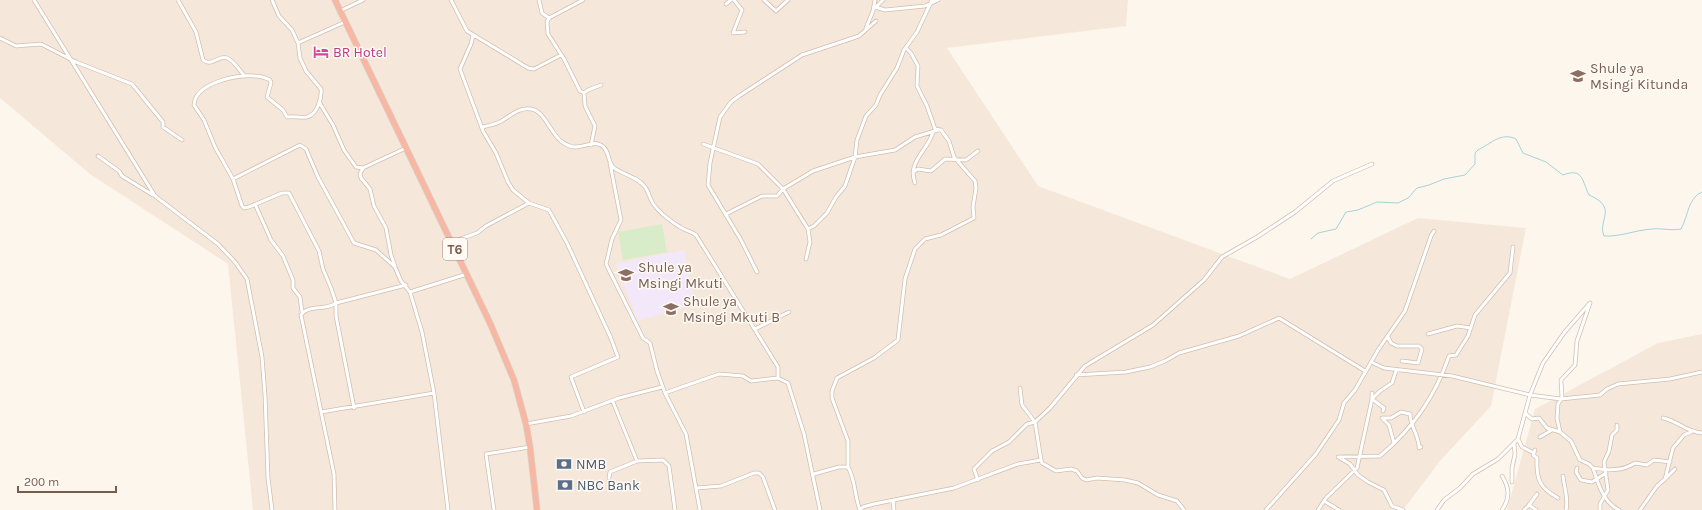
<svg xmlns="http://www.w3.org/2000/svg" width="1702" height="510" font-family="Karla,sans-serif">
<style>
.residential{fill:#f5e8da}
.education{fill:#f3e8fa}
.green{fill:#d8ecc9}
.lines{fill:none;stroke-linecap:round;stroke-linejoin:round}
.stream{stroke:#a5d3da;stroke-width:1}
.street-casing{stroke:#d1beb0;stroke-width:4.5}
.highway-casing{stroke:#dad1cd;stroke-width:7}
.street{stroke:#fff;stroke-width:3}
.highway{stroke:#f7b7a3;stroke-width:5.5}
.labels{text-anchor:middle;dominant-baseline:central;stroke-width:3;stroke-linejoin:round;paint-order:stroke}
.shield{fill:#fffaf3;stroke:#a28b7f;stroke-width:1}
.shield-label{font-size:13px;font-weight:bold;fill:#7a5c4d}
.hotel-label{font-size:14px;fill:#b23c85;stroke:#fffaf3;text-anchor:start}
.education-label{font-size:14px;fill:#785e54;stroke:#fffaf3;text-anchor:start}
.service-label{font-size:14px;fill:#4e5e75;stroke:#fffaf3;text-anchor:start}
</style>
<rect width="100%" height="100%" fill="#fdf6ec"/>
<path class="residential" d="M0,0h1128l-2,26 -179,22 91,138 252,93 128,-61 108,10 -35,178 -51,55 -37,49h-1150l-25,-246 -138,-90 -90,-76z
M1702,334v176h-195l28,-101 123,-66z"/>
<path class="education" d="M684,250l11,54 -57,17 -22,-57z"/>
<path class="green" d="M662,224l5,28 -44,8 -5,-28z"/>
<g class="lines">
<path class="stream" d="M1311,239l7,-6 18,-4 10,-17 12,-2 19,-8 21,1 10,-5 9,-10 12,-3 15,-6 21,-4 10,-11v-11l3,-3c14,-7 23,-18 38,-11l7,14 23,9 17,13c21,-8 19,7 26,20 30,13 8,25 15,41 16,1 32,-6 48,-7 10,-1 19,2 29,0 7,-12 7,-32 21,-37"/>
<g class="street-casing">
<path id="street" d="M34,0l121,196 63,48 17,18 12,17 15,78 3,38 3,83 4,32
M178,0l18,32 7,28c9,7 15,-5 24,-2 8,3 12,13 18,18
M272,0l7,16 13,14 6,13 2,15 6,13 15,18c1,9 -4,26 -14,28 -6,1 -13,-1 -20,0l-4,-7 -16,-13 4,-14 -1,-3c-4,-2 -10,-4 -15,-4 -18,-2 -60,7 -61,29l10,15 11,27 18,32 9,27 2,2 5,-1 33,-14h7l30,58 4,18 8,19 5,15c-10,8 -28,1 -35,12l33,159 1,36
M451,0l16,31 61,37 6,1 27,-14
M539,0l3,13 7,5
M583,0l-34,18 -2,4 1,12 16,25 16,32 4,2
M734,0l8,10 -9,23 12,-1
M764,0l12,11 12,-11
M726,4l5,-4
M875,7l10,3 40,-4 13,-6
M875,8l8,-8
M340,11l23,-11
M866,28l7,-17 2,-11
M473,35l-2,9 -11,25 23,62 13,22 12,29 5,8 16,13
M0,38l16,8 25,-2 35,18 56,22 31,38v5l19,13
M298,43l47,-21
M319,102l14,23 11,25 12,17 7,1 43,-20
M483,127c7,-2 15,-3 20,-7 9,-5 16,-13 28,-11 14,2 19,24 30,32 17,14 28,-2 40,4 9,5 6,17 13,23 10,7 24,9 31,19 4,5 5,14 10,19 5,7 18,17 25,21 6,4 11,4 16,8l82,132v11l10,5 16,51 16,76
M703,144l55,20 25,25 25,40 2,13 -4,17
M591,145l4,-19 -10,-20 -1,-13 4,-3 13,-5
M98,156l21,15 3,5 31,19
M610,163l11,57 -9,19 -6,25 37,74 7,5 7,28 8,22 54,-19 24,2 8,5 27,-3
M363,168l-3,6 1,4 9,11 4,17 12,22 5,27 4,11
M913,172l5,-3 13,2 14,-12 21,1 12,-9
M233,179l67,-34 6,4 12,28 36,66 22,7 19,17 6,14 9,11 12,40 12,61 14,117
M915,183c-8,-22 13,-32 18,-51
M255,204l16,36 12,16 10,24v8l7,9 2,15
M726,214l36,-18h15l6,-7 30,-18 42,-14 40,-7 20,-13 23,-7
M808,229l6,-3 13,-13 9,-16 9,-11 10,-29 2,-17 9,-24 10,-11 4,-10 17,-27 7,-18 13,-18 15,-32
M452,242l25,-9 9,-7 43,-23 20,7 18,33 43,93 8,21 -47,20 13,35
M757,272l-16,-32 -33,-55 2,-22 10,-46 11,-15 8,-6 63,-41 57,-19 17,-15
M410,292l57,-18
M1590,303l-13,38 -2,24 -14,15 1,18 -4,6 -1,14 3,14 11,9 9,19 9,4 4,4c15,2 28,4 42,-5l12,2 7,-5 16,2
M755,329l34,-17
M1428,334l29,-8 14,2
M1388,337l3,6 6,3h22l3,3 -4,14 -16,-2
M1371,362l13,6 68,8 78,19 31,4 39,-4 7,-6 11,-5 52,-5 32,-7
M1076,375l50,-3 24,-5 15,-6 14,-8 60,-17 40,-18 86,53
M1020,388l2,17 13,17 6,38
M665,393l21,41 14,76
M1372,399l8,-8 12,-8 4,-12
M1372,399l12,9 -1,3
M613,402l24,59
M354,408l-18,-92v-13l70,-18
M321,412l113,-19
M1525,413l7,6 7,-1 8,10 13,4
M1663,418c15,3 23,14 39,15
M526,424l45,-8 48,-18 43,-11
M1540,437l12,-7
M1518,439l4,8 12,6
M1394,443l-5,-18 -7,-7h9l10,-6 9,2c0,12 10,24 9,34l2,-1
M1535,450l-2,5 4,3c-1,22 3,30 21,40
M1338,457l42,-1c33,-28 55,-59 69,-100l7,-1 12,-19 7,-21 35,-42 3,-26
M1340,458l10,6 8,11 10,7 16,8 8,16 11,4
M848,467c8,14 6,28 12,43
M1577,468l-1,4 5,8 11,2 14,-9
M1593,468c5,16 11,35 26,42
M814,474l25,-7h9v-26l-16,-43v-7l5,-13 37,-20 24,-18 7,-61 10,-30 10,-10 16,-4 33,-17 -1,-11 3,-19 -1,-7 -21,-24 -5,-16 -8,-11 -6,-1 -8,-23 -10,-20 1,-20 -7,-13 -5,-5
M1563,476c1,12 6,22 3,34
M609,478l1,-6 27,-11 26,-1 6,6 6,44
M1666,478l9,-9
M978,480l-4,-11 18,-18 17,-9 18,-18 8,-2 15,-14 35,-42 68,-41 51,-45 18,-23 35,-20 38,-25 38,-31 39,-17
M1512,482v-14l3,-14 -1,-10
M697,488l24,-2 33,-13h5l4,4 12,33
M893,501l1,9
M1324,501l15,9
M1529,505l8,-11
M494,510l-8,-56 44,-7
M860,510l3,-3 11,-3 80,-16 64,-24 23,-4 1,3 14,8 15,-2 6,2 5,7 4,2 11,-2 28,2 13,3 20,12 19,6 7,9
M1266,510l50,-56 23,-34 5,-17 11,-13 23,-40 27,-39 26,-75 3,-5
M1318,510l8,-12 31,-30 15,-69v-6
M1437,510l7,-10 16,-12 13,-14 25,-15 20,-20 12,-44 13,-32 21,-30 25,-29
M1502,510c8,-11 8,-22 0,-34
M1524,510l5,-5 7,5
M1600,510v-6l8,-14 -4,-28 5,-11 3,-16 5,-5v-5
M1640,510l17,-24 8,-7 8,-31 11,-13 7,-3"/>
</g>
<g class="highway-casing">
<path id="highway" d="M335,0l155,323 24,57 12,44 4,23 7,63"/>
</g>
<use href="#street" class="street"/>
<use href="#highway" class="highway"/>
</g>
<defs>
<g id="hotel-bare" transform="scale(1.2)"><path d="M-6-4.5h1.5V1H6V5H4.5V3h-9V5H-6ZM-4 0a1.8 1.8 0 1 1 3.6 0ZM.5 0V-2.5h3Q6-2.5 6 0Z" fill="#d1479c" stroke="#fffaf3" stroke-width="2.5" paint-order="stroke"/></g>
<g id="school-bare" transform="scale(1.2)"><path d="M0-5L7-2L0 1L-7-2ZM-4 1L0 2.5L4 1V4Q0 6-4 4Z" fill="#8d6e63" stroke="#fffaf3" stroke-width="2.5" paint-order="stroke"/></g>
<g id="bank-bare" transform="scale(1.2)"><path d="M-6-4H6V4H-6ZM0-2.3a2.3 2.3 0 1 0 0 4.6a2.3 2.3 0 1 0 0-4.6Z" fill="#5c6f8a" stroke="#fffaf3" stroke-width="2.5" paint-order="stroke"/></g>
</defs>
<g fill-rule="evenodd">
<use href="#hotel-bare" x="321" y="52"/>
<use href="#school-bare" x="1578" y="76"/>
<use href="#school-bare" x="626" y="275"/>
<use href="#school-bare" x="671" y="309"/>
<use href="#bank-bare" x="564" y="464"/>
<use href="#bank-bare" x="565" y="485"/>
</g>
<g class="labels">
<rect class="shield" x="443" y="238" width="24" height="22" rx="3"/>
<g class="shield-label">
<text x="455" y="249">T6</text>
</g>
<g class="hotel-label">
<text x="333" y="52">BR Hotel</text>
</g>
<g class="education-label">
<text x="1590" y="68">Shule ya<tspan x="1590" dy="16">Msingi Kitunda</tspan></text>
<text x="638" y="267">Shule ya<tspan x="638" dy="16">Msingi Mkuti</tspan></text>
<text x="683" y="301">Shule ya<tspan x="683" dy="16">Msingi Mkuti B</tspan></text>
</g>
<g class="service-label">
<text x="576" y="464">NMB</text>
<text x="577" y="485">NBC Bank</text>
</g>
</g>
<path d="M18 486v6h98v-6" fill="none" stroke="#7a5c4d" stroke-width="2"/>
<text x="24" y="486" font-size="12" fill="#7a5c4d" stroke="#fffaf3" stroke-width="3" paint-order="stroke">200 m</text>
</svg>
